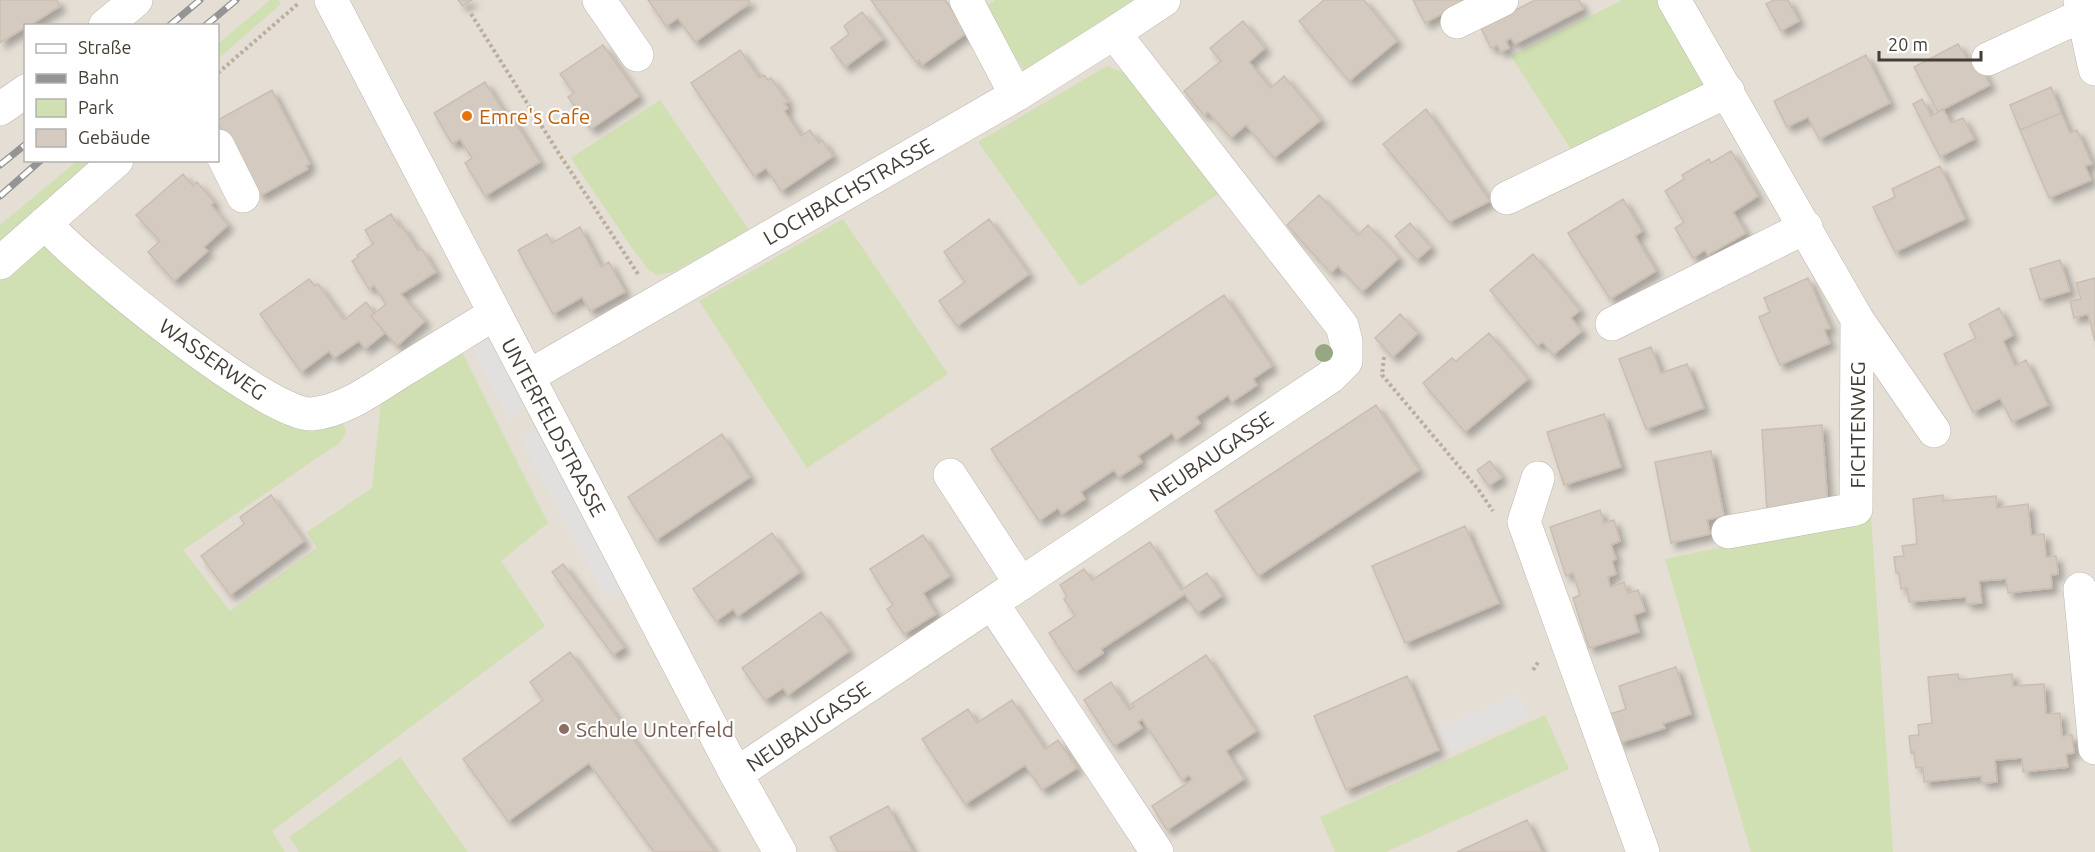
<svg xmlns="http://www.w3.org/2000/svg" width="2095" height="852" font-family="Ubuntu,sans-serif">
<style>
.residential{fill:#e4ded5;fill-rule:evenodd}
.green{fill:#d0e0b3}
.parking{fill:#e2e0de}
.building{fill:#d4cac0;stroke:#cbbeb1;stroke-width:1.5;filter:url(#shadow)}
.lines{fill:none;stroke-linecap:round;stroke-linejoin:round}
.minor-casing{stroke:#beb6ad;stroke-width:34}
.path{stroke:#bbae9d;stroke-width:4;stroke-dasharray:3 3;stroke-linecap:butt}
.minor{stroke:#fff;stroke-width:33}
.rail-casing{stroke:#949494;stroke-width:7}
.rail{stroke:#fff;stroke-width:4.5;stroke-dasharray:14;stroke-linecap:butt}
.tree{fill:#97a782}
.food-dot{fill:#e8710a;stroke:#fff;stroke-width:2}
.education-dot{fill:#8d6e63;stroke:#fff;stroke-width:2}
.labels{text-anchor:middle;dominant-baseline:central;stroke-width:4.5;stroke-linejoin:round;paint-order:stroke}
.food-label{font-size:21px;fill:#c56008;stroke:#fff;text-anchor:start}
.street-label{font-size:21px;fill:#433d36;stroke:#fff}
.education-label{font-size:21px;fill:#785e54;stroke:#fff;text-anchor:start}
</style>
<defs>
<filter id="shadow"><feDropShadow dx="5.5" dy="5.5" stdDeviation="3" flood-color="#0004"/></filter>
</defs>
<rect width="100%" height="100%" fill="#f1ede6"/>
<path class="residential" d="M0,0h2095v852h-2095zM26,26h192v134h-192z"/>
<path class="green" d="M270,0h8l3,4 -63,55v-15z
M995,0h143l-114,70 -40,-62z
M1622,0h43l39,82 -3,10 -123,68 -67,-104z
M1107,66l18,7 96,119 -141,94 -102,-144z
M660,100l89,130 -76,42 -16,3 -9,-6 -18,-24 -59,-87z
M77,161h24l-101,88v-24z
M843,219l105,155 -141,94 -108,-167z
M44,247h7l282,175 10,2c5,8 2,12 -4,19l-156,107 47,61 87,-63 -10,-16 65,-44 9,-86 78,-56 89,177 -47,38 44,65 -273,205 13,21h-285v-574l34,-28z
M1871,516l22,336h-142l-86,-293z
M1545,715l24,54 -183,83h-51l-15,-35z
M400,757l68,95h-168l-11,-15z"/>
<path class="parking" d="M493,338l37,68 -22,12 -36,-69z
M542,429l87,159 -23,11 -85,-159z
M1518,693l11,24 -81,35 -10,-23z"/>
<path class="building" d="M0,0h57l3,6 -31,20h-3v1l-26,16z
M458,0h14l-9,6z
M648,0h101l1,3 -55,39 -17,-24 -12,8z
M871,0h74l20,28 -2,2 2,4 -43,31 -3,-5 -3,2z
M1324,0h40l33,41 -48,40 -50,-60z
M1413,0h55l-43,23z
M1535,0h44l4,9 -68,35 -4,-6 -5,3 3,7 -8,4 -4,-7 -6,3 -10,-20z
M1774,0h14l11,21 -18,10 -15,-27z
M862,12l21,27 -38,28 -14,-19 18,-14 -5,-8z
M1243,21l22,27 -16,14 22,26 13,-12 37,44 -47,38 -28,-33 -15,13 -23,-26 -4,3 -20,-24 37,-30 -11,-13z
M1958,44l9,15 8,-4 15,30 -52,27 -24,-45z
M603,45l36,51 -48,33 -23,-32 6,-4 -14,-19z
M740,50l19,28 5,-3 4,5 3,-2 17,24 -4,1 4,5 -4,3 17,25 9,-6 9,13 3,-3 11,16 -52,35 -15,-23 -12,8 -63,-93z
M1866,55l24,48 -71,36 -11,-22 -21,10 -13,-26z
M485,82l20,32 4,-2 31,50 -55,34 -20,-33 7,-5 -12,-19 -8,5 -18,-31z
M2051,87l10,26 -41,17 -10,-25z
M272,90l38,74 -4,2 2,3 -48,27 -10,-19 -2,1 -30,-55v-3z
M1922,99l9,17 12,-7 8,14 12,-5 11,21 -34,18 -27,-53z
M1426,109l64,92 -41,21 -66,-78z
M2061,113l9,20 7,-3 15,34 -7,2 6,14 -42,18 -29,-68z
M1731,151l27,45 -25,16 13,21 -38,22 -3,-5 -12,8 -18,-30 9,-6 -19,-31 19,-12 -2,-4 27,-16 2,4z
M1940,166l25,53 -70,33 -22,-45 22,-10 -3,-8z
M183,174l10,12 4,-4 17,20 -3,3 17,20 -24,22 4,4 -34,30 -26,-29 12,-11 -24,-26z
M1319,195l39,40 10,-10 31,33 -37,34 -24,-26 -7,7 -44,-48z
M1623,199l19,32 -7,5 21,35 -46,28 -42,-66z
M391,214l8,13 3,-1 16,25 4,-2 14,23 -35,22 24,27 -28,25 -26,-30 15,-12 -12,-19 -5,4 -17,-28 6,-4 -1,-2 16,-11 -8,-14z
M989,219l40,55 -72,52 -18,-25 26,-19 -21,-30z
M1410,223l21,24 -14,13 -22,-24z
M580,227l21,40 8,-5 16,30 -35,19 -8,-14 -29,17 -35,-64 29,-16 5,9z
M1533,254l47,56 -9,8 11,13 -29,24 -10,-13 -6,4 -47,-56z
M2060,260l10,31 -30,9 -10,-31z
M1808,278l22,50 -6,2 6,13 -50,22 -21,-48 11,-5 -6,-14z
M2095,278v63l-7,-27 -14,4 -4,-17 11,-2 -5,-16z
M309,279l6,7 3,-2 26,36 22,-18 8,11 -3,3 14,17 -20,16 -6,-8 -25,17 -5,-7 -28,21 -41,-58z
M1224,295l48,71 -19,13 4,6 -25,17 -4,-7 -32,22 4,6 -24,17 -4,-7 -34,23 4,6 -23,15 -5,-7 -33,22 4,7 -23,15 -4,-6 -19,13 -48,-72z
M1999,308l14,27 -10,6 12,25 11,-6 22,45 -36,17 -12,-24 -27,14 -29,-58 32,-16 -7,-14z
M1400,314l18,19 -25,24 -18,-19z
M1489,333l39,46 -63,53 -42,-49 29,-25 4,3z
M1651,347l10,26 26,-9 17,44 -58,21 -27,-70z
M1376,405l43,65 -161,106 -43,-65z
M1604,414l17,53 -57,18 -17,-53z
M1822,425l6,81 -61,5 -5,-81z
M722,434l28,43 -94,63 -28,-43z
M1711,451l13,65 -17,4 3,14 -39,9 -16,-81z
M1490,461l12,16 -13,9 -12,-16z
M271,495l33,46 -74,54 -29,-39 43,-32 -4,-7z
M1943,495v6l53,-5 1,12 31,-4 3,31 13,-1 2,23 10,-1 2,18 -7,1 1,13 -44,5 -2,-14 -27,2 3,22 -16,1v-7l-57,5 -2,-14 -6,1 -2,-16h-3l-2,-16 10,-1 -2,-10 15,-2 -4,-45z
M1600,510l4,13 10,-3 6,21 -9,4 5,14 -4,2 4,13 -8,3 2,10 14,-5 4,11 10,-3 7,21 -11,4 5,17 -50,16 -16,-50 7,-3 -7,-22 -7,3 -16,-49z
M1465,526l34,77 -94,40 -33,-77z
M772,533l28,39 -62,44 -5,-7 -17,12 -23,-32z
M923,535l27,41 -27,17 13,21 -32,20 -17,-25 6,-4 -23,-36z
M1150,542l31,48 26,-17 15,23 -25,17 -12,-19 -84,55 2,4 -28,19 -26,-39 26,-17 -11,-17 3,-3 -7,-11 24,-16 8,11z
M563,564l61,83 -11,8 -61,-83z
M821,612l28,39 -61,44 -5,-7 -18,12 -23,-32z
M570,652l145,200h-61l-65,-89 -81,58 -45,-62 80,-59 -13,-18z
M1206,655l50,76 -30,20 18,28 -77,51 -15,-24 40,-26 -3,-5 -7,5 -40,-61 -4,3 4,6 -28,18 -30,-46 27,-18 18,28 5,-3 -3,-3z
M1676,667l15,47 -28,10 2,4 -46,15 -9,-29 16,-5 -7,-23z
M1958,674l1,6 53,-6 1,12 31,-2 2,30 14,-1 2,23 10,-1 2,18 -8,1 2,13 -45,5 -1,-14 -27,2 2,22 -15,1 -1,-7 -57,6 -1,-15 -7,1 -2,-16 -3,1 -2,-17 10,-1 -1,-10 14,-2 -4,-46z
M1407,676l32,74 -93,40 -32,-74z
M1012,700l33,49 13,-9 19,28 -35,22 -17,-25 -60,39 -43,-65 46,-30 9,14z
M888,806l25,46h-75l-8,-15z
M1527,820l15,32h-85z"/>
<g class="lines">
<g class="minor-casing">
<path id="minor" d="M331,0l405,774 44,78
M599,0l38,55
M966,0l50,95
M1674,0l183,319
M2080,0l15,69
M1457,22l45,-22
M105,26l31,-26
M1988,59l95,-44
M0,109l26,-18
M218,146l25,50
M1507,198l221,-107
M45,223c31,37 225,195 267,191 34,-3 65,-28 93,-45 30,-19 60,-37 89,-55
M0,263l117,-103
M1612,324l194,-97
M529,376l487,-281 98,-62 50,-33
M950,475l71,109
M1538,478l-14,44 119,330
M1728,532l128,-23 1,-190 77,112
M2080,589l15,159
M992,603l165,249
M736,774l594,-397 16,-16v-20l-4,-15 -228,-293"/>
</g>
<path class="path" d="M471,14l87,138 80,122
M218,73l81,-70
M1384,357l-2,18 96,114 15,22
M1533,670l6,-9"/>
<use href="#minor" class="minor"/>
<g class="rail-casing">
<path id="rail" d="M169,26l31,-26
M205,26l31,-26
M0,165l26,-21
M0,196l41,-36"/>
</g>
<use href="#rail" class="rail"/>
</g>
<circle class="tree" cx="1324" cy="353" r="9"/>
<circle class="food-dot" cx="467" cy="116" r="6"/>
<circle class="education-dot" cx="564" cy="729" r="6"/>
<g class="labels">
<g class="food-label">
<text x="479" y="116">Emre's Cafe</text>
</g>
<g class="street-label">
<text transform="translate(848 191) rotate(-30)">LOCHBACHSTRASSE</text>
<text transform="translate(213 359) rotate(35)">WASSERWEG</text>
<text transform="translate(1857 425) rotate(-90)">FICHTENWEG</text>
<text transform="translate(554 427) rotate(62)">UNTERFELDSTRASSE</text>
<text transform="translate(1211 456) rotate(-34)">NEUBAUGASSE</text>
<text transform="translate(808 726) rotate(-34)">NEUBAUGASSE</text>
</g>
<g class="education-label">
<text x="576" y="729">Schule Unterfeld</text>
</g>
</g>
<rect x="24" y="24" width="195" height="138" fill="#ffffff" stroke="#b4b1af" stroke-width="1.5"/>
<rect x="36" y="44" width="30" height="9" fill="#ffffff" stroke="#b4b1af" stroke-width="1.5"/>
<text x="78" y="54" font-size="18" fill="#433d36">Straße</text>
<rect x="36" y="74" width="30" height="9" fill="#949494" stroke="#b4b1af" stroke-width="1.5"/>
<text x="78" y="84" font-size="18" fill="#433d36">Bahn</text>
<rect x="36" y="99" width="30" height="18" fill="#d0e0b3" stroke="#b4b1af" stroke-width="1.5"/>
<text x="78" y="114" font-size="18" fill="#433d36">Park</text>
<rect x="36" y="129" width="30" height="18" fill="#d4cac0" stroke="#b4b1af" stroke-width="1.5"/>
<text x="78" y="144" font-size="18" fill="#433d36">Gebäude</text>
<path d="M1879 51v9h102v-9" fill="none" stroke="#433d36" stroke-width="3"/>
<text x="1888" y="51" font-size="18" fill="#433d36" stroke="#ffffff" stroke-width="4.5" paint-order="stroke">20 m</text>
</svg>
